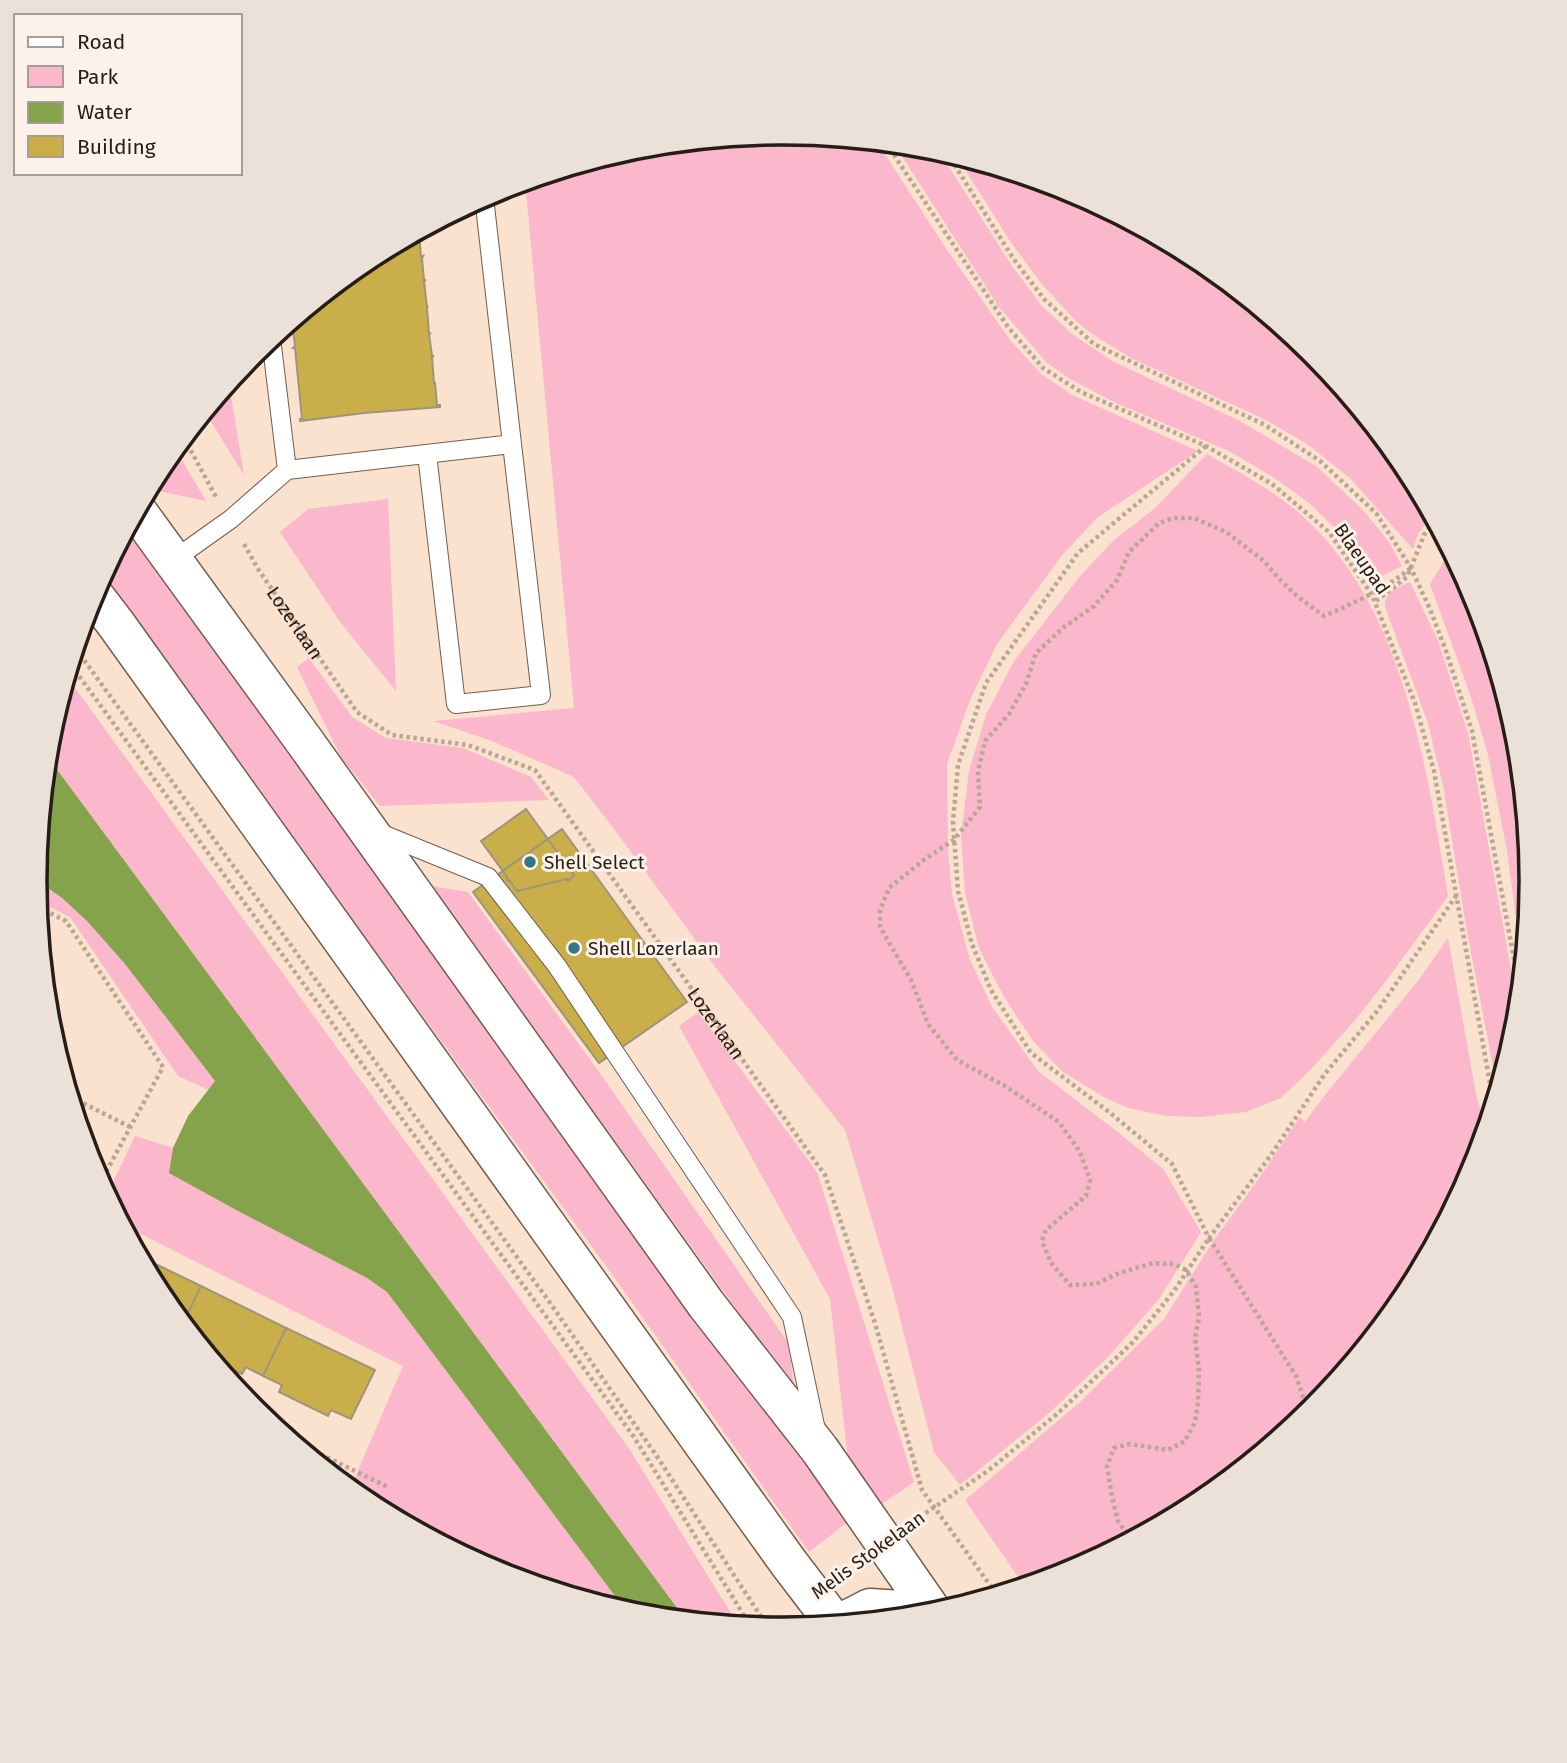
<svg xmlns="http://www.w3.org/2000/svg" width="1567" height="1763" font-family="'Fira Sans',sans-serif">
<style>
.green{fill:#fbb7cc}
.water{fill:#84a34a}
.building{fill:#caae4a;stroke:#9d967c;stroke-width:2}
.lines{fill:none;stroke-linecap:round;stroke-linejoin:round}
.service-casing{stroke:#735e4d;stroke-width:20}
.tertiary-casing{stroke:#735e4d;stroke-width:41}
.primary-casing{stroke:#735e4d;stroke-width:41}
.path{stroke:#baa696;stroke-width:4.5;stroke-dasharray:3.5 3.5;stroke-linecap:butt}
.service{stroke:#fff;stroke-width:18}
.tertiary{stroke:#fff;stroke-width:38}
.primary{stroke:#fff;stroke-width:38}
.poi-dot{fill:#357689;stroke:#fcf2ea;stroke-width:2.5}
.labels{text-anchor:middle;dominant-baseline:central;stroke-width:6;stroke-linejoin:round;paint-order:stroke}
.street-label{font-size:19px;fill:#261d16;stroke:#fcf2ea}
.poi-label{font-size:19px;fill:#261d16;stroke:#fcf2ea;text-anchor:start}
.rim{fill:none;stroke:#261d16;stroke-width:3.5}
</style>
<rect width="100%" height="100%" fill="#fae2ce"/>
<path class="green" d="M784,133l93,9 68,105 65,93 31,34 31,21 126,56 -100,66 -35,37 -66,90 -27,56 -23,64 1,85 4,45 18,66 22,47 46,64 81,62 44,36 38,63 -42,67 -51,58 -60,57 -88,71 -26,-33 -43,-169 -46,-153 -129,-162 -96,-131 -46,-60 -82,-36 -59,-20 141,-13 -49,-527 113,-34z
M894,144l36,3 8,3 74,116 30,40 30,28 40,27 126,59 78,46 48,45 25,31 13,24 -30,15 -20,-31 -18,-23 -25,-24 -36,-26 -42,-25 -115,-49 -46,-24 -23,-16 -48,-56z
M956,155l114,35 130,69 113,94 93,113 26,48 -14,20 -5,15 -63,-71 -43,-34 -39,-23 -137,-63 -39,-24 -16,-13 -36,-39 -30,-41z
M229,383l15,92 -39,-63z
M175,448l31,53 -57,-12 12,-24z
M1207,454c35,20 72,39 102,68 96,92 118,248 139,374l-56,77 -36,46 -43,48 -32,31 -35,14 -46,5 -33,-1 -39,-8 -26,-12 -39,-24 -30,-31 -29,-44 -25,-49 -14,-55 -4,-58 8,-64 17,-56 28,-54 67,-86 33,-35 40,-31z
M388,499l8,192 -56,-69 -60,-90 28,-23z
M128,528l528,736 193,257 -40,31 -200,-282 -508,-693z
M1451,550l24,45 43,141 14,146 -9,88 -16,-120 -19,-95 -17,-58 -41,-113z
M1410,582l28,59 30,92 51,280 -1,15 -20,64 -32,-166 -23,-141 -16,-65 -42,-113c0,-16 12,-19 25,-25z
M309,658l43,59 34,21 77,10 68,29 18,23 -169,6 -39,-49 -44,-90z
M67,677l563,773 109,176 -53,-6 -639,-864 2,-21z
M35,879l27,19 25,23 38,43 90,117 -6,9 -31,-14 -108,-159 -33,-16z
M431,886l37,6 129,177 192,275 5,45z
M1448,938l28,156 10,37 -11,37 -69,130 -94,113 -113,93 -129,69 -45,14 -60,-87 114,-97 85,-84 50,-79 41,-56 45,-67 5,5 16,-22 97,-119z
M698,1012l119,160 97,310 -35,24 -31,-46 -18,-161 -151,-273z
M135,1136l38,12 -3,25 197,105 20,14 240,320 -130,-39 -130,-69 -17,-15 53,-123 -280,-141 -16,-30z"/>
<path class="water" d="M47,756l639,864 -49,-4 -10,-4 -240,-320 -20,-14 -127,-66 -71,-39 4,-25 15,-32 27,-35 -90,-117 -38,-43 -25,-23 -27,-19z"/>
<path class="building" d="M419,232l2,25 2,-1 -1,2 2,22h2l-2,1 3,26 1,-1 -1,2 2,25h2l-2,1 3,22h2l-2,1 2,26h2h-1l2,22h3v2l-76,6 -64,8v-2h2l-7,-71h-2l2,-2 -3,-25 76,-62z
M526,809l48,66 -6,6 -1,-2 -50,12 -8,-11 -1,1 -2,-3 1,-1 -26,-36z
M562,829l125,173 -88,61 -126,-171z
M139,1256l62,30 -18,37 -22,-26z
M201,1286l85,42 -23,48 -17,-9 -4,7 -31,-15 -28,-36z
M286,1328l89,42 -24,49 -20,-9 -3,6 -49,-24 3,-7 -19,-9z"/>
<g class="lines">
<g class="service-casing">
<path id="service" d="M271,338l16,132
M427,454l29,250 85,-9 -29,-251
M287,470l225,-26 -28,-247
M172,561l59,-42 56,-49
M380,833l108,44 69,89 235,351 24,113"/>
</g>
<g class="tertiary-casing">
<path id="tertiary" d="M837,1625l33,-17 62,4"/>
</g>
<g class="primary-casing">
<path id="primary" d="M137,511l168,231 401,562 114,146 114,164
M93,594l23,30 672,938 48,63"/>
</g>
<g class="path">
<path d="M886,143l122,184 35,41 38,24 125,54 66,38 57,48 43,63 43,108 19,68 60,335"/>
<path d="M947,153l66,105 31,41 50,45 171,81 55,36 56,52 35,55 19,41 16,42 26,80 49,266"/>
<path d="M184,438l32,59"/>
<path d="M1206,446l-128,107 -92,130 -28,82 -5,57 5,69 14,53 19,46 40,63 78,59 63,52 37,74 62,-83 53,-80 54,-65 78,-114"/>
<path id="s1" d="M244,544l14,25 99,143 35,23 76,10 67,25 290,405 50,148 47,167 75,105"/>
<path d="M1376,601l31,-24 17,-42 12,-14"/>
<path d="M76,649l472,651 108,155 113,174"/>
<path d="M71,665l563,772 117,190"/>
<path d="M38,907l28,14 97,146 -63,116"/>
<path d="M71,1097l59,30"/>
<path d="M289,1439l101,49"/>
<path d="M914,1521l75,-51 68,-56 76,-72 41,-51 35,-53 87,138 13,38"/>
<path d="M1131,1540l-13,-19 -7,-29 -4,-26 7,-18 16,-4 38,6 17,-9 10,-19 3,-19 1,-33 -4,-32 4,-21 -3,-30 -10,-17 -12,-6 -21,-1 -34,10 -23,11 -26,1 -19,-22 -9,-22 4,-11 40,-34 4,-16 -10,-28 -21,-30 -54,-36 -48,-26 -29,-36 -17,-44 -31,-53v-17l9,-22 36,-29 29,-19 26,-33 -2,-36 7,-30 24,-27 17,-30 10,-31 28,-26 30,-21 23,-26 12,-28 30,-29 14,-5h21l32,14 38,29 15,18 19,18 26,19c32,-14 59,-26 87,-48"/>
<path d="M770,1629l14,-11"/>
</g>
<use href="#service" class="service"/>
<use href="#tertiary" class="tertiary"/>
<use href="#primary" class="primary"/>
</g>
<g class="poi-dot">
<circle cx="530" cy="862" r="7"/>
<circle cx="574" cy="948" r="7"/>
</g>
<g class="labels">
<g class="street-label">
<text transform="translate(1362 559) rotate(55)">Blaeupad</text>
<text stroke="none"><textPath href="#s1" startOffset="94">Lozerlaan</textPath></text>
<text stroke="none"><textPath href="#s1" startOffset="704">Lozerlaan</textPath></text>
<text transform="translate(868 1555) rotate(-36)">Melis Stokelaan</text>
</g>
<g class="poi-label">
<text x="544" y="862">Shell Select</text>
<text x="588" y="948">Shell Lozerlaan</text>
</g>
</g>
<path d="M0 0H1567V1763H0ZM47 881a736 736 0 1 1 1472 0a736 736 0 1 1-1472 0Z" fill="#ebe1d9" fill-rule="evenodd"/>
<path class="rim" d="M47 881a736 736 0 1 1 1472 0a736 736 0 1 1-1472 0Z"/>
<rect x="14" y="14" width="228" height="161" fill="#fcf2ea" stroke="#a69d95" stroke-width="2"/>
<rect x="28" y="37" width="35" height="10" fill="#ffffff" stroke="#a69d95" stroke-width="2"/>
<text x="77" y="49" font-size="21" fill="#261d16">Road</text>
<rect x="28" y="66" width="35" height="21" fill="#fbb7cc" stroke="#a69d95" stroke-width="2"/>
<text x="77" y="84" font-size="21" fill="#261d16">Park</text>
<rect x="28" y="102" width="35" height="21" fill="#84a34a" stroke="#a69d95" stroke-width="2"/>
<text x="77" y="119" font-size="21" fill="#261d16">Water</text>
<rect x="28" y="136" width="35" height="21" fill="#caae4a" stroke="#a69d95" stroke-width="2"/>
<text x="77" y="154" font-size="21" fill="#261d16">Building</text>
</svg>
